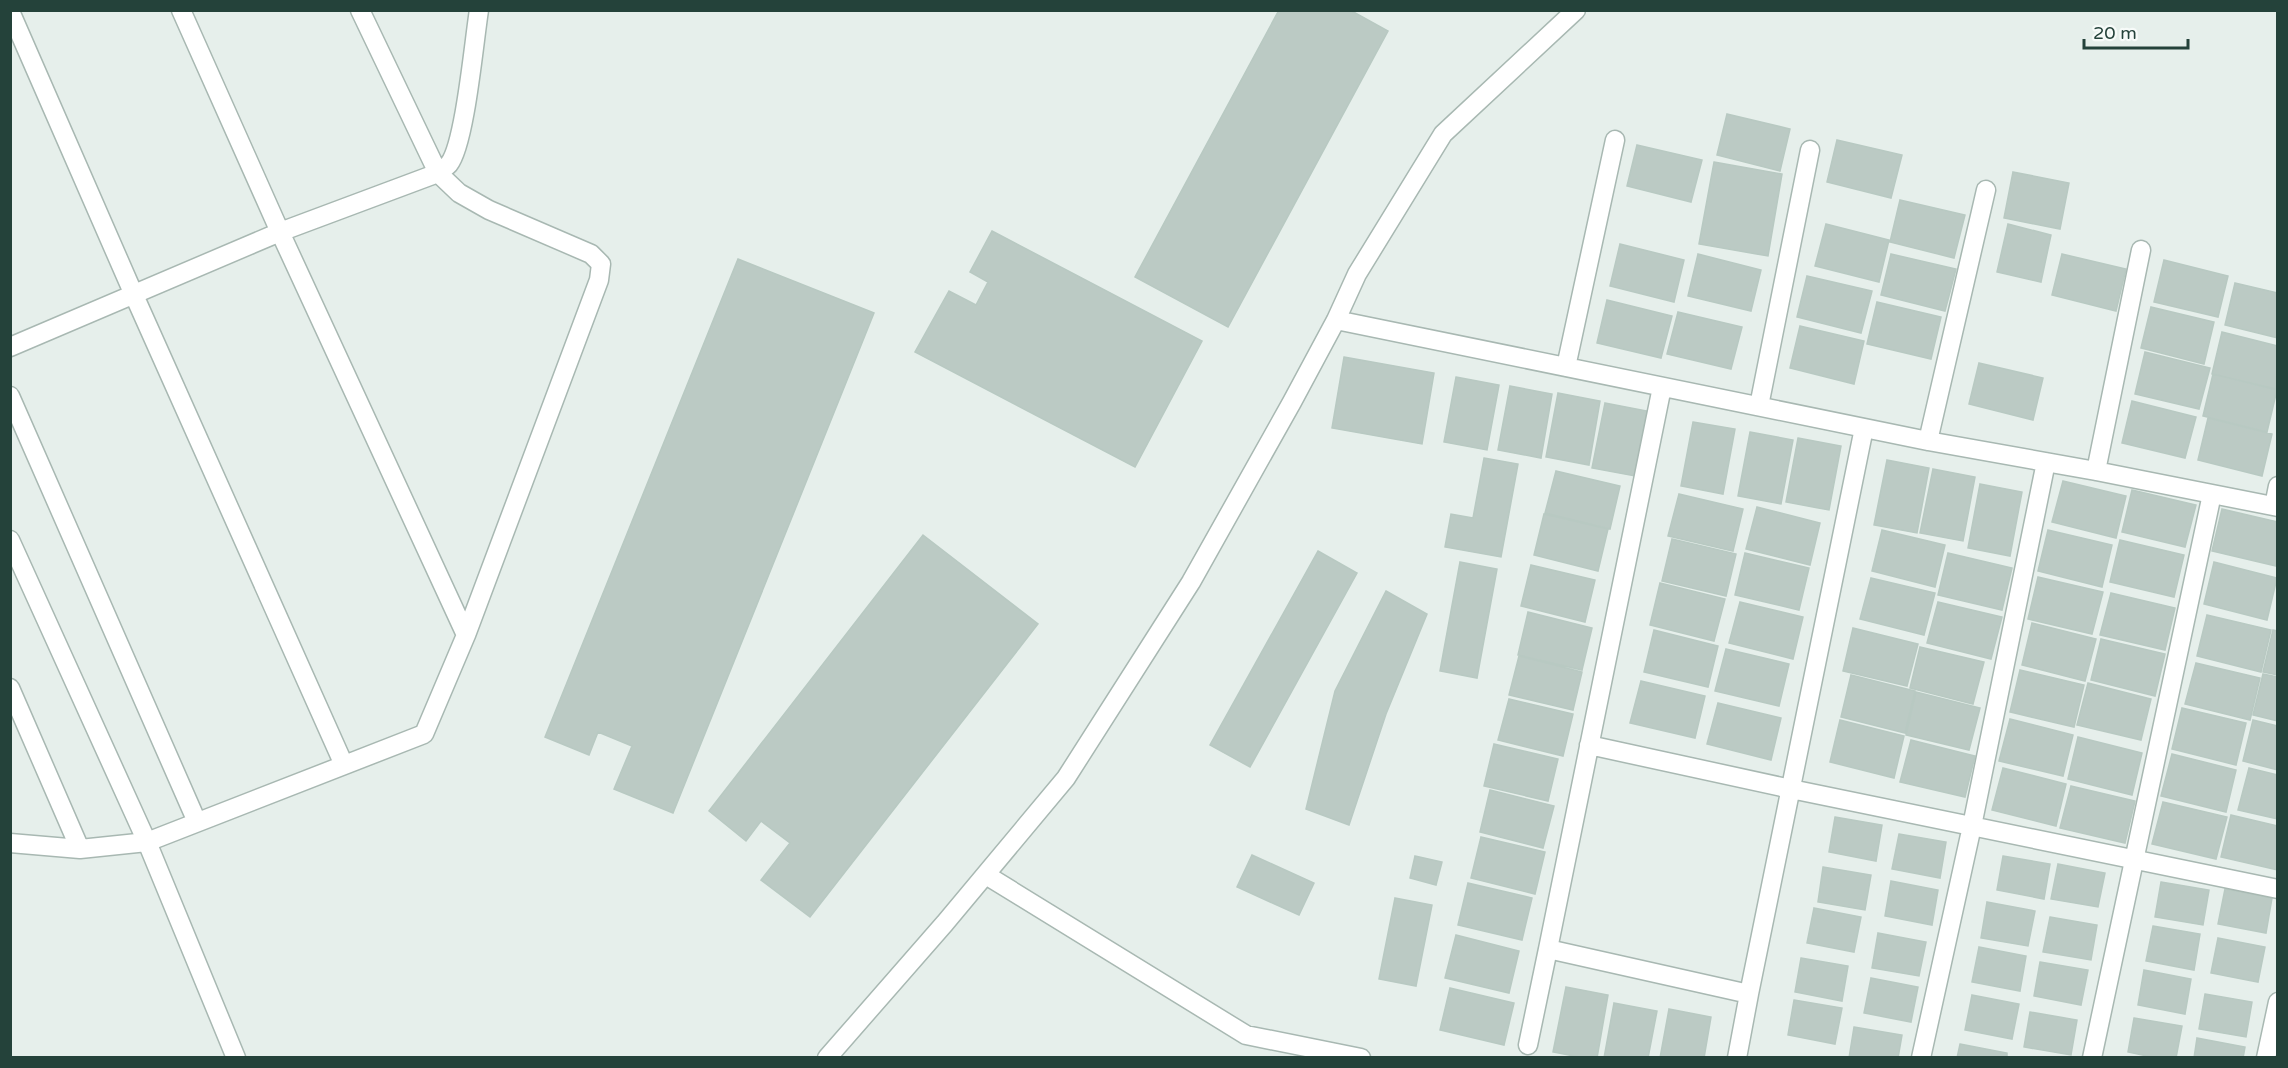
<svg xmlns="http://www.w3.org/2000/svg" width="2288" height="1068" font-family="'Varela Round',sans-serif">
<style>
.building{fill:#bbcac4;stroke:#b8c9c2;stroke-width:1.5}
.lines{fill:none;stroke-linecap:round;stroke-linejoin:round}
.minor-casing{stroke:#a8b8b2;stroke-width:21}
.tertiary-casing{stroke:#a8b8b2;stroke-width:21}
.minor{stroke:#fff;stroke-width:18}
.tertiary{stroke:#fff;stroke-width:18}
</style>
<rect width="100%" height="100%" fill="#e6efeb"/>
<path class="building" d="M1279,10h71l38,21 -160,296 -93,-50z
M1727,114l63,15 -10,42 -63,-16z
M1837,140l65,15 -11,43 -64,-16z
M1637,145l65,15 -11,42 -64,-16z
M1714,162l68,12 -14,82 -69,-12z
M2013,172l56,11 -9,46 -56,-11z
M1900,200l65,15 -11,43 -64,-16z
M1826,224l63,16 -10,42 -64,-16z
M2008,224l43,11 -10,47 -44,-10z
M992,231l210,110 -67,126 -220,-115 34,-61 27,14 12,-23 -18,-10z
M1620,244l64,16 -10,42 -64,-16z
M1698,254l63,16 -10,41 -63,-15z
M1891,254l65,15 -11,42 -64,-16z
M2062,254l64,15 -10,42 -64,-16z
M738,259l136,54 -201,500 -59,-24 18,-43 -34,-14 -9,23 -44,-18z
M2164,260l64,16 -10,41 -64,-15z
M1807,276l65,15 -11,42 -64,-16z
M2235,283l43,10v45l-53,-13z
M1607,300l65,16 -11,42 -64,-15z
M1877,302l64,15 -10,42 -64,-15z
M2151,307l63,15 -10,42 -63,-16z
M1678,312l64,15 -11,42 -64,-15z
M1800,326l64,15 -10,43 -64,-16z
M2222,332l56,14 -2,43 -64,-15z
M2145,352l65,16 -11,41 -64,-15z
M1344,357l90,16 -12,71 -90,-16z
M1979,363l64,15 -10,42 -64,-16z
M2213,374l64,16 -10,42 -64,-16z
M1456,377l43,8 -12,65 -43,-8z
M1510,386l42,8 -11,64 -43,-8z
M1558,393l42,8 -11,64 -43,-8z
M2132,401l64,16 -11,41 -63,-15z
M1605,403l42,8 -12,65 -43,-8z
M2208,418l64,16 -10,42 -64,-16z
M1693,422l42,7 -12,65 -42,-8z
M1750,432l43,8 -12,64 -43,-8z
M1798,438l43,8 -12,64 -43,-8z
M1484,458l34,6 -17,93 -56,-10 6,-33 22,4z
M1887,460l42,8 -12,65 -43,-8z
M1933,469l42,8 -12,64 -43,-8z
M1556,471l64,15 -10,43 -65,-16z
M2063,481l63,15 -10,42 -64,-16z
M1980,484l42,8 -12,64 -42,-8z
M2132,490l64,15 -11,42 -63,-15z
M1679,494l64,15 -10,42 -65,-15z
M1757,507l63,16 -10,42 -64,-16z
M2222,509l56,13 -2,44 -64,-15z
M1544,514l64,15 -10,42 -64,-16z
M1882,530l63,15 -10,42 -63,-16z
M2048,530l64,15 -10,42 -64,-16z
M923,535l115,89 -228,293 -49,-37 29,-37 -29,-22 -15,20 -37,-30z
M1672,539l64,15 -10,42 -64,-15z
M2120,540l64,15 -10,42 -64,-15z
M1318,551l39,22 -107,194 -40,-22z
M1745,553l64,15 -10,42 -64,-15z
M1948,553l64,15 -10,42 -64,-15z
M1460,562l37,7 -20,109 -37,-7z
M2214,562l63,16 -10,42 -63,-16z
M1531,565l64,15 -10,42 -64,-16z
M2038,577l65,15 -11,42 -64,-15z
M1871,578l64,15 -11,42 -64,-16z
M1660,583l65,16 -11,42 -64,-16z
M1386,591l41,23 -41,100 -37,111 -43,-16 29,-118z
M2111,593l64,15 -10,42 -65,-15z
M1740,602l63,15 -10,42 -64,-16z
M1938,602l64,15 -11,42 -64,-16z
M1528,612l64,16 -10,42 -64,-15z
M2207,615l64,15 -10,42 -64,-16z
M2032,623l64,16 -11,42 -63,-16z
M1853,628l65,16 -11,42 -64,-15z
M1654,630l64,16 -10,41 -64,-15z
M2273,630l5,1v44l-15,-3z
M2101,639l64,15 -10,42 -64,-16z
M1920,647l64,15 -11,42 -63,-16z
M1726,649l63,15 -10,42 -64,-15z
M1519,656l63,16 -9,38 -64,-15z
M2196,663l64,15 -10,42 -65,-16z
M2020,670l64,15 -10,42 -64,-15z
M2263,674l15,3v44l-25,-6z
M1851,675l64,16 -10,42 -64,-16z
M1641,681l64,15 -10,42 -65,-15z
M2088,683l63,16 -10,41 -64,-15z
M1916,692l64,16 -11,42 -63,-15z
M1509,699l64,15 -10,42 -65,-16z
M1718,703l63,15 -10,42 -64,-16z
M2182,708l64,15 -10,42 -64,-16z
M2010,719l63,16 -10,41 -64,-15z
M1840,720l64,16 -10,42 -64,-16z
M2253,720l25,6v44l-35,-9z
M2078,737l64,16 -10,42 -64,-16z
M1911,740l64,16 -10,41 -65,-15z
M1494,744l64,15 -10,42 -64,-15z
M2172,754l64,16 -10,42 -65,-16z
M2003,768l63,16 -10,42 -64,-16z
M2249,768l29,7v44l-40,-9z
M2071,786l64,15 -10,42 -65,-15z
M1490,790l64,16 -11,42 -63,-16z
M2163,802l64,15 -11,42 -64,-15z
M2231,815l47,11v44l-57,-13z
M1835,817l47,8 -6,36 -47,-9z
M1899,834l47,8 -6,36 -48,-9z
M1481,837l64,15 -10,42 -64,-16z
M1252,855l62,28 -15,32 -62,-28z
M1415,856l27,6 -6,23 -26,-7z
M2003,856l47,8 -6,35 -47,-9z
M2058,864l47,9 -7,34 -47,-8z
M1823,867l48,8 -6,35 -47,-8z
M1891,881l47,9 -6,35 -47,-9z
M2161,882l48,8 -6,35 -48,-8z
M1468,883l64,15 -10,42 -64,-15z
M2225,889l47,9 -6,35 -48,-9z
M1395,898l37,7 -16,81 -37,-7z
M1987,902l48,9 -7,35 -47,-8z
M1814,908l47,9 -7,35 -47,-9z
M2050,917l47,8 -6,35 -48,-8z
M2153,926l47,8 -6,36 -48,-9z
M1878,933l48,9 -7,34 -47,-8z
M1456,935l63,16 -10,42 -64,-15z
M2218,938l47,9 -7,35 -47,-9z
M1979,947l47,9 -6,35 -48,-9z
M1801,958l47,8 -6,35 -47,-9z
M2040,962l48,8 -7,35 -47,-9z
M2144,970l47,9 -6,35 -47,-9z
M1871,978l47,9 -7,35 -47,-9z
M1566,987l42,8 -11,63h-13l-31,-6z
M1450,988l64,15 -10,42 -64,-15z
M2205,994l47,8 -6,35 -47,-8z
M1972,995l47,9 -7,35 -47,-9z
M1794,1000l48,8 -7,36 -47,-9z
M1614,1003l43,8 -9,47h-44z
M1669,1009l42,8 -7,41h-44z
M2030,1012l47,8 -6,35 -47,-8z
M2134,1018l48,8 -6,32h-20l-28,-6z
M1854,1027l48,8 -4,23h-49z
M2197,1038l48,9 -2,11h-49z
M1960,1044l47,9v5h-50z"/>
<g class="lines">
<g class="minor-casing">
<path id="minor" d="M181,10l99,222 186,403
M10,11l124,284 210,470
M1336,320l592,121 168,30 182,36
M10,347l270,-115 158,-59c4,-3 8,-6 11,-9 16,-20 25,-123 30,-154
M1566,367l49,-227
M1662,387l-114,562 201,45 115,-566
M10,396l187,426
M1759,406l51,-256
M1928,441l58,-251
M2096,471l45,-221
M2274,506l4,-20
M10,688l70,161
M1589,745l202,44 487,100
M10,843l70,6 67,-7 277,-108 42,-99 133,-355 2,-16 -10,-10 -102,-44 -30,-17 -21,-20 -78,-163
M986,875l260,160 115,23
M1528,1045l20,-96
M827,1058l118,-135 121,-145 125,-196 101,-180 44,-82 21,-46 86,-140 133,-124
M1737,1058l12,-64
M1921,1058l51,-232 74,-364
M2092,1058l120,-564
M2266,1058l12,-56"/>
</g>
<g class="tertiary-casing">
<path id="tertiary" d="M10,540l137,302 89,216"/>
</g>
<use href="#minor" class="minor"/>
<use href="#tertiary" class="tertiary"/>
</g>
<rect width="2288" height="1068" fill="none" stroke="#24423a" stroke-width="24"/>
<path d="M2084 39v9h104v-9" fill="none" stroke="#24423a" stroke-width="3"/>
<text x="2093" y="39" font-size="18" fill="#24423a" stroke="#f7fbf9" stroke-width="4.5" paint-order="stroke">20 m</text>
</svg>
